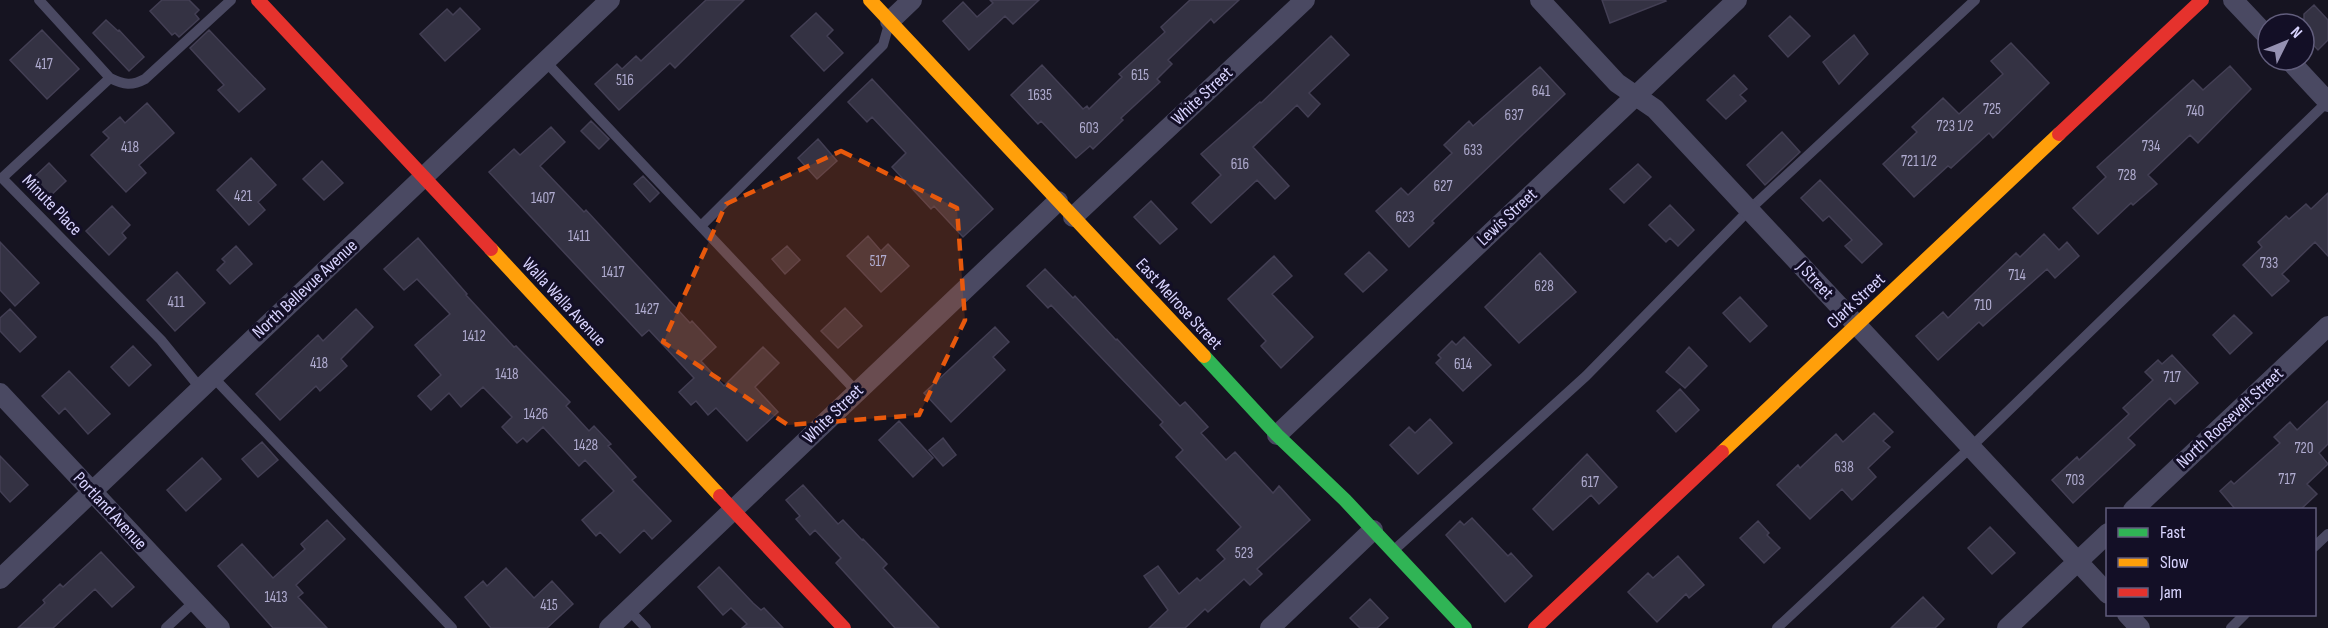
<svg xmlns="http://www.w3.org/2000/svg" width="2328" height="628" font-family="'Sofia Sans Condensed',sans-serif">
<style>
.building{fill:#343243;stroke:#433f54;stroke-width:1.5}
.lines{fill:none;stroke-linecap:round;stroke-linejoin:round}
.lane{stroke:#4a4962;stroke-width:10}
.street{stroke:#4a4962;stroke-width:20}
.fast{stroke:#30b455;stroke-width:14}
.slow{stroke:#ff9f0a;stroke-width:14}
.jam{stroke:#e5322d;stroke-width:14}
.marked{fill:#e8590c;fill-opacity:0.2;stroke:#e8590c;stroke-width:4.5;stroke-dasharray:12 8;stroke-linejoin:round}
.labels{text-anchor:middle;dominant-baseline:central;stroke-width:6;stroke-linejoin:round;paint-order:stroke}
.number-label{font-size:15px;fill:#b0acd0}
.street-label{font-size:18px;fill:#d9d4ff;stroke:#130f26}
</style>
<rect width="100%" height="100%" fill="#161421"/>
<path class="building" d="M162,0h27l10,10 -4,4 4,5 -20,18 -4,-4 -3,2 -22,-24z
M706,0h38l-69,68 -5,-5 -51,47 -24,-26 22,-20 5,5 14,-13 5,5z
M990,0h49l-26,24 -8,-8 -36,34 -26,-29 20,-19 14,15 16,-14z
M1190,0h49l-25,23 -3,-4 -43,41 4,4 -15,15 3,3 -39,36 2,2 -30,29 -3,-3 -14,12 -35,-37 -3,3 -27,-29 31,-30 41,44 4,-3 2,3 33,-32 -3,-3 46,-42 -4,-5z
M1602,0h63l1,1 -56,22z
M2314,5l14,15v20l-10,10 -14,-15v-21z
M460,8l20,21 -35,32 -25,-27 27,-25 6,6z
M816,13l17,17 -6,6 16,17 -19,18 -33,-35z
M1790,16l20,20 -22,21 -19,-21z
M106,20l12,11 1,-1 25,27 -15,14 -36,-38z
M42,30l37,39 -32,30 -37,-39z
M209,30l56,59 -26,23 -21,-22 6,-5 -34,-37z
M1854,35l14,19 -29,30 -16,-22z
M1331,36l18,19 -40,38 11,11 -12,13 -11,-12 -44,42 36,39 -14,13 -18,-19 -46,43 -19,-20 29,-28 -20,-21 59,-52 1,1z
M2011,43l38,40 -56,55 -4,-5 -38,35 -3,-2 -34,31 -31,-33 34,-32 -5,-5 31,-29 16,16 44,-40 -12,-13z
M2230,66l21,23 -53,54 -8,-8 -42,40 9,9 -24,21 -2,-2 -33,31 -25,-26 33,-31 -9,-10 96,-87 10,10z
M1540,67l25,27 -133,127 2,2 -25,24 -33,-36 25,-23 7,7 44,-42 -8,-8 25,-24 4,5z
M1734,75l13,14 -7,6 6,6 -20,18 -19,-19z
M872,79l121,130 -30,28 -29,-31 -3,3 -39,-42 14,-14 -34,-36 -5,5 -19,-20z
M147,103l27,30 -35,32 7,8 -20,19 -35,-37 18,-17 -6,-6 17,-15 5,6z
M591,121l18,18 -10,10 -18,-18z
M551,127l14,15 -25,24 44,46 2,-2 104,113 2,-2 24,26 -15,14 23,25 39,-39 16,16 -24,24 23,25 -31,29 -31,-33 -8,7 -12,-14 -5,4 -12,-13 15,-14 -45,-48 -7,6 -153,-164 25,-23 6,6z
M1782,132l18,20 -35,33 -18,-20z
M818,139l19,22 -20,18 -19,-21z
M251,158l25,27 -18,17 7,8 -16,15 -32,-35z
M322,161l21,22 -19,17 -21,-21z
M49,163l17,18 -20,19 -17,-18z
M1638,164l13,13 -27,26 -14,-14z
M643,176l16,17 -9,9 -16,-18z
M1820,180l62,64 -20,19 -17,-17 7,-6 -23,-24 -6,5 -22,-23z
M2328,193v63l-13,-14 -33,32 7,7 -17,15 -29,-31 19,-18 -4,-5 28,-26 3,3 17,-15 5,5z
M1151,201l26,28 -17,15 -26,-27z
M1670,205l24,25 -16,16 -8,-8 -4,4 -17,-17z
M112,206l18,19 -8,8 4,5 -17,17 -23,-24z
M2044,234l15,16 8,-8 12,14 -24,22 -8,-9 -64,57 -4,-4 -41,38 -22,-24 27,-24 5,6 68,-65 4,4z
M868,236l13,15 7,-7 21,22 -28,26 -34,-36z
M418,238l49,56 -1,1 48,52 2,-1 54,56 -4,4 23,25 5,-5 17,18 -3,2 28,31 -4,3 39,41 -19,18 -8,-9 -24,23 -20,-21 -4,4 -14,-16 32,-29 -29,-31 -6,6 -36,-39 -16,15 -4,-4 -6,5 -15,-16 10,-10 -29,-30 -22,20 -12,-14 -18,17 -13,-14 23,-21 -26,-30 35,-31 -33,-35 -13,11 -20,-21z
M0,242l39,41 -24,23 -15,-16z
M236,246l16,18 -22,20 -13,-14 8,-8 -3,-3z
M787,246l13,14 -15,14 -13,-15z
M1369,252l18,18 -24,22 -18,-18z
M1540,253l36,39 -57,51 -34,-36z
M1274,256l18,20 -20,18 41,43 -32,31 -20,-22 5,-5 -38,-42z
M1045,269l28,29 2,-2 41,44 1,-1 63,67 5,-4 23,25 -7,6 25,27 9,-8 38,41 6,-7 31,34 -53,49 5,5 -12,11 -6,-6 -36,33 -3,-3 -20,19h-36l19,-18 -24,-34 14,-10 21,28 18,-16 3,3 25,-22 -8,-9 24,-23 -65,-70 7,-7 -23,-25 3,-3 -112,-117 -3,3 -21,-22z
M177,272l28,31 -30,28 -28,-31z
M1740,297l27,29 -17,16 -27,-29z
M845,308l17,18 -24,22 -17,-17z
M10,309l26,28 -16,15 -20,-21v-13z
M356,309l17,18 -32,32 6,7 -27,25 -4,-5 -36,34 -24,-26 62,-59 5,6z
M2234,315l18,18 -22,21 -17,-19z
M995,327l14,15 -16,15 12,13 -54,52 -27,-29z
M1464,337l27,28 -28,26 -27,-28 5,-5 -3,-3 14,-14 4,4z
M133,346l18,19 -22,21 -18,-19z
M1689,347l18,19 -22,22 -19,-16z
M2172,355l26,28 -23,21 -5,-6 -42,40 7,7 -62,58 -21,-23 25,-23 2,3 50,-46 -6,-6 30,-28 -8,-8 13,-12 4,4z
M69,371l41,43 -22,20 -23,-26 -6,6 -17,-18z
M1680,389l19,21 -23,22 -19,-21z
M2328,401v43l-9,9 9,11 -21,20 10,10 -17,16h-64l-16,-19 11,-10 3,3 46,-41 -6,-6 16,-15 7,8z
M1874,413l19,19 -10,9 7,6 -22,21 8,9 -24,23 -10,-11 -32,30 -33,-34 21,-20 2,3 36,-34 7,8z
M1430,419l22,24 -34,31 -28,-29 19,-18 6,6z
M899,421l34,37 -20,19 -34,-37z
M943,438l13,17 -13,11 -14,-16z
M262,442l16,18 -20,17 -16,-18z
M1587,454l30,33 -18,17 -8,-9 -38,35 -20,-21z
M0,456l28,29 -18,17 -10,-11z
M202,458l19,21 -35,32 -19,-21z
M803,485l35,39 5,-4 19,20 1,-1 24,25 -4,4 56,60h-44l-59,-65 5,-5 -26,-28 -5,5 -14,-16 4,-3 -14,-16z
M1472,518l36,38 3,-3 21,23 -27,26 -59,-67 14,-14 4,4z
M327,520l18,19 -49,46 7,8 -5,4 29,31h-54l-55,-62 24,-22 31,34 32,-29 -4,-5z
M1758,521l11,12 -2,2 13,13 -16,15 -24,-25z
M1990,527l25,26 -23,21 -24,-26z
M101,552l33,35 -22,20 -17,-18 -42,39h-35l27,-25 -2,-3 17,-16 3,3z
M1678,556l26,29 -15,13 -3,-4 -29,28 -29,-30 20,-19 5,5z
M719,567l34,36 8,7 3,-2 19,20h-41l5,-4 -16,-16 -8,7 -25,-28z
M506,568l28,30 18,-17 21,23 -26,24h-56l-26,-31 18,-16 4,5z
M1923,597l21,22 -9,9h-44z
M1370,599l18,19 -11,10h-17l-10,-10z"/>
<g class="lines">
<path class="lane" d="M39,0l71,78 -108,100 159,162 40,49
M546,62l311,330
M110,78c14,7 22,8 35,1l86,-79
M701,226l182,-181 6,-21
M213,377l239,251
M2314,547l14,-13
M1393,551l193,-175 163,-166 226,-210
M628,609l18,19
M166,628l29,-27
M1777,628l194,-181 357,-346
M2231,628l14,-14"/>
<path class="street" d="M1540,0l77,83 38,26 453,485
M2233,0l35,37
M890,21l22,-21
M2289,60l39,42
M1073,217l232,-217
M0,393l220,235
M1277,435l460,-435
M2133,510l195,-184
M0,579l610,-579
M2127,614l13,14
M609,628l449,-427
M1270,628l103,-98
M2007,628l101,-95"/>
<path class="fast" d="M1204,356l73,79 68,65 120,128"/>
<path class="slow" d="M870,0l334,356
M491,249l229,247
M1722,452l337,-318"/>
<path class="jam" d="M258,0l233,249
M2059,134l143,-134
M720,496l124,132
M1535,628l187,-176"/>
</g>
<path class="marked" d="M841,151l116,57 8,112 -46,95 -131,10 -125,-83 63,-138z"/>
<g class="labels">
<g class="number-label">
<text x="44" y="64">417</text>
<text x="1140" y="75">615</text>
<text x="625" y="80">516</text>
<text x="1541" y="91">641</text>
<text x="1040" y="95">1635</text>
<text x="1992" y="109">725</text>
<text x="2195" y="111">740</text>
<text x="1514" y="115">637</text>
<text x="1955" y="126">723 1/2</text>
<text x="1089" y="128">603</text>
<text x="2151" y="146">734</text>
<text x="130" y="147">418</text>
<text x="1473" y="150">633</text>
<text x="1919" y="161">721 1/2</text>
<text x="1240" y="164">616</text>
<text x="2127" y="175">728</text>
<text x="1443" y="186">627</text>
<text x="243" y="196">421</text>
<text x="543" y="198">1407</text>
<text x="1405" y="217">623</text>
<text x="579" y="236">1411</text>
<text x="878" y="261">517</text>
<text x="2269" y="263">733</text>
<text x="613" y="272">1417</text>
<text x="2017" y="275">714</text>
<text x="1544" y="286">628</text>
<text x="176" y="302">411</text>
<text x="1983" y="305">710</text>
<text x="647" y="309">1427</text>
<text x="474" y="336">1412</text>
<text x="319" y="363">418</text>
<text x="1463" y="364">614</text>
<text x="507" y="374">1418</text>
<text x="2172" y="377">717</text>
<text x="536" y="414">1426</text>
<text x="586" y="445">1428</text>
<text x="2304" y="448">720</text>
<text x="1844" y="467">638</text>
<text x="2287" y="479">717</text>
<text x="2075" y="480">703</text>
<text x="1590" y="482">617</text>
<text x="1244" y="553">523</text>
<text x="276" y="597">1413</text>
<text x="549" y="605">415</text>
</g>
<g class="street-label">
<text transform="translate(1202 96) rotate(-43)">White Street</text>
<text transform="translate(52 205) rotate(46)">Minute Place</text>
<text transform="translate(1507 217) rotate(-43)">Lewis Street</text>
<text transform="translate(1815 280) rotate(47)">J Street</text>
<text transform="translate(305 289) rotate(-43)">North Bellevue Avenue</text>
<text transform="translate(1856 301) rotate(-43)">Clark Street</text>
<text transform="translate(564 302) rotate(47)">Walla Walla Avenue</text>
<text transform="translate(1179 304) rotate(47)">East Melrose Street</text>
<text transform="translate(833 414) rotate(-44)">White Street</text>
<text transform="translate(2230 418) rotate(-43)">North Roosevelt Street</text>
<text transform="translate(110 511) rotate(47)">Portland Avenue</text>
</g>
</g>
<rect x="2106" y="508" width="210" height="108" fill="#130f26" stroke="#625e7d" stroke-width="1.5"/>
<rect x="2118" y="528" width="30" height="9" fill="#30b455" stroke="#625e7d" stroke-width="1.5"/>
<text x="2160" y="538" font-size="18" fill="#d9d4ff">Fast</text>
<rect x="2118" y="558" width="30" height="9" fill="#ff9f0a" stroke="#625e7d" stroke-width="1.5"/>
<text x="2160" y="568" font-size="18" fill="#d9d4ff">Slow</text>
<rect x="2118" y="588" width="30" height="9" fill="#e5322d" stroke="#625e7d" stroke-width="1.5"/>
<text x="2160" y="598" font-size="18" fill="#d9d4ff">Jam</text>
<g transform="translate(2286 42) rotate(47)"><circle r="28" fill="#130f26" stroke="#625e7d" stroke-width="1.5"/>
<path d="M0-4.5L10 22L0 15L-10 22Z" fill="#9591b1"/>
<text y="-9" font-size="16" font-weight="bold" text-anchor="middle" fill="#d9d4ff">N</text>
</g>
</svg>
